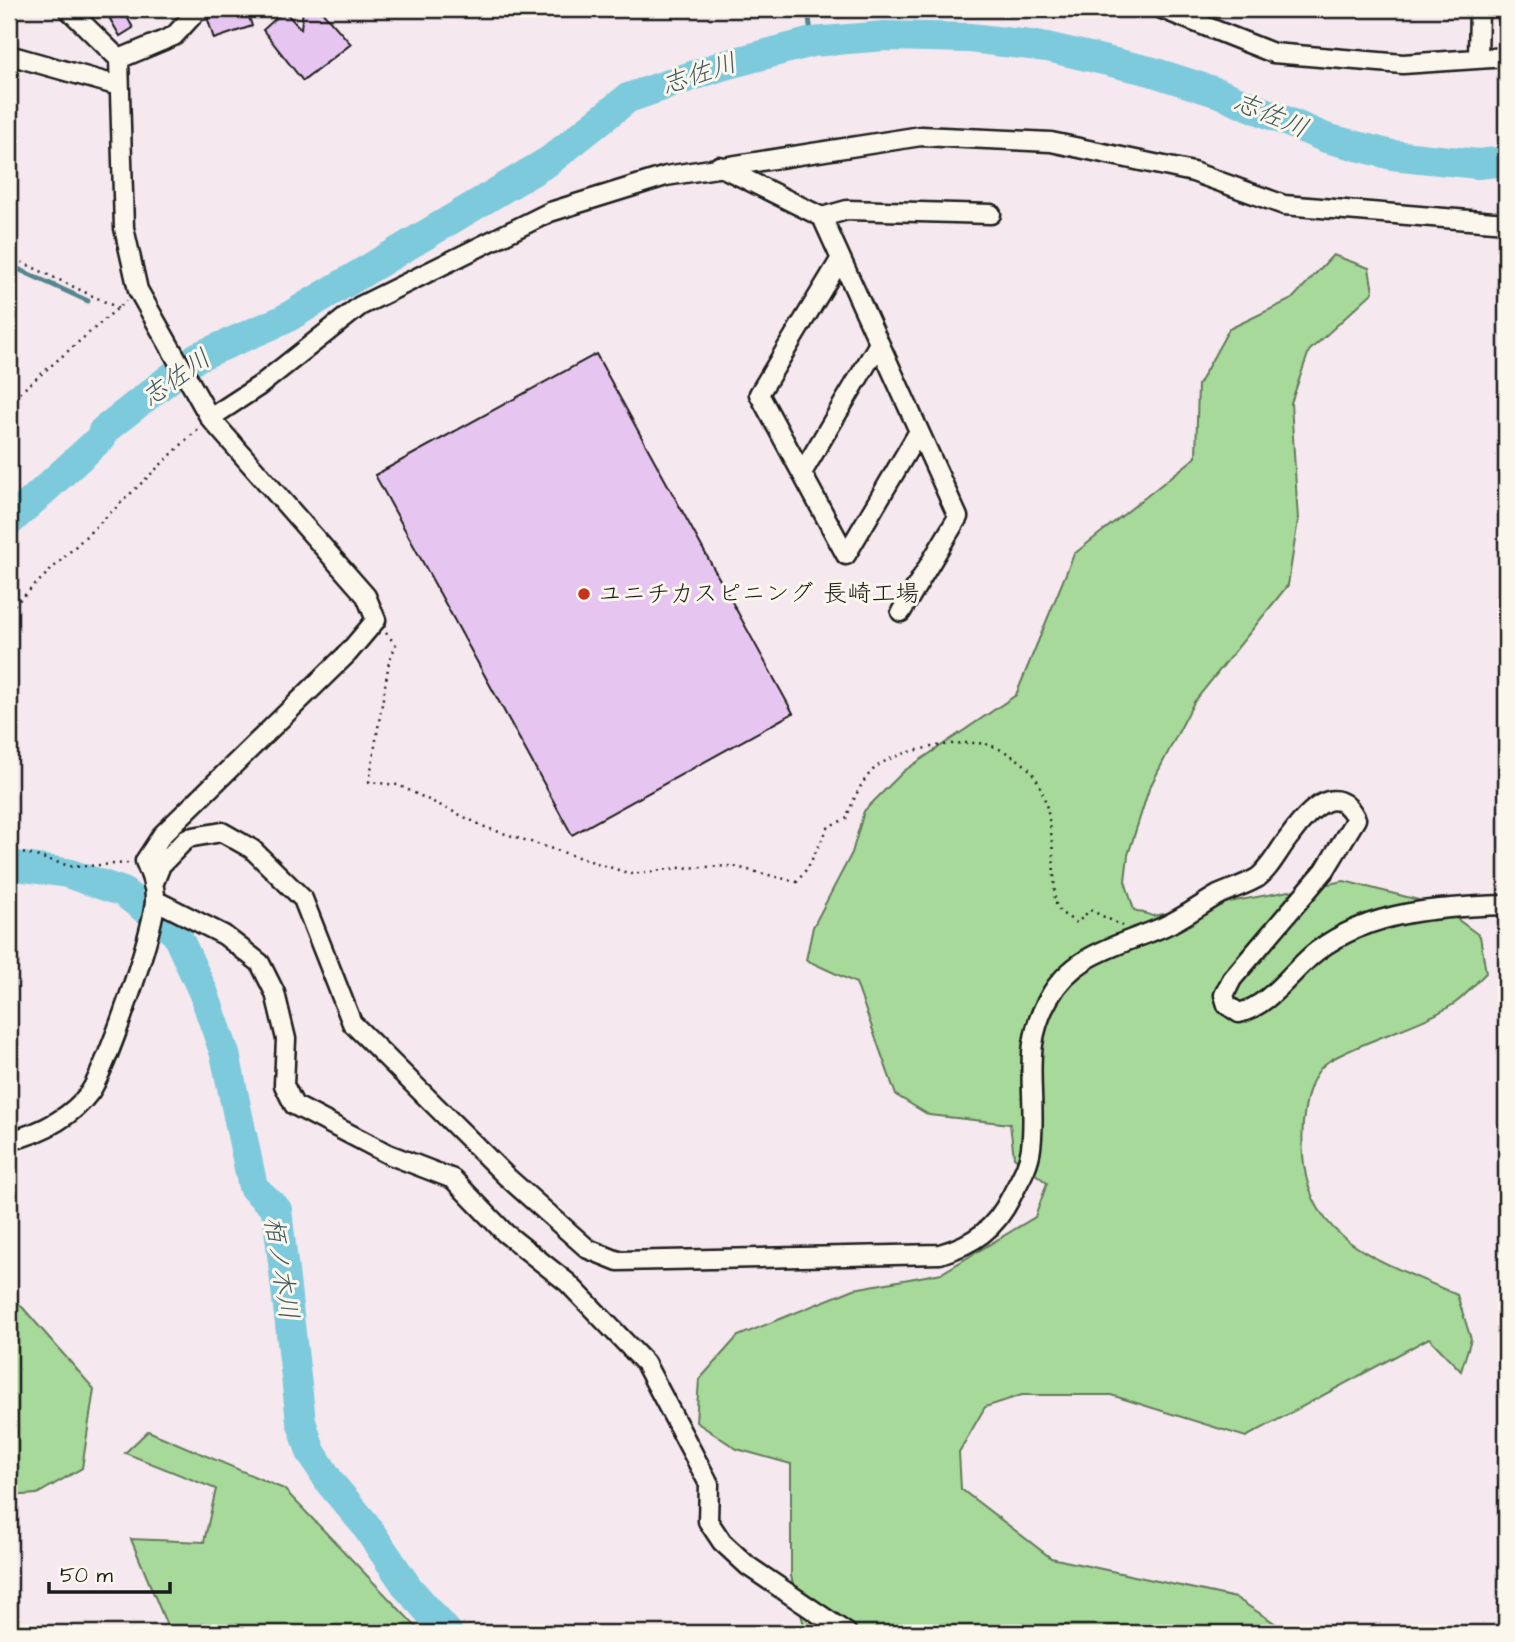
<svg xmlns="http://www.w3.org/2000/svg" width="1515" height="1642" font-family="'Architects Daughter','Klee One',sans-serif">
<style>
.green{fill:#a7d99a;stroke:#627a5b;stroke-width:2}
.lines{fill:none;stroke-linecap:round;stroke-linejoin:round}
.stream{stroke:#56848f;stroke-width:5}
.river{stroke:#7dcadc;stroke-width:30}
.building{fill:#e6c5f1;stroke:#1c1c1c;stroke-width:2}
.minor-casing{stroke:#1c1c1c;stroke-width:23}
.path{stroke:#1c1c1c;stroke-width:2.5;stroke-dasharray:2 5;stroke-linecap:butt}
.minor{stroke:#fbf7ec;stroke-width:18}
.poi-dot{fill:#c8321e;stroke:#fbf7ec;stroke-width:2.5}
.labels{text-anchor:middle;dominant-baseline:central;stroke-width:6;stroke-linejoin:round;paint-order:stroke}
.poi-label{font-size:24px;fill:#1c1c1c;stroke:#fbf7ec;text-anchor:start}
.water-label{font-size:26px;font-style:italic;fill:#3e595f;stroke:#fbf7ec}
</style>
<rect width="100%" height="100%" fill="#f5e8ee"/>
<filter id="ink" filterUnits="userSpaceOnUse"><feTurbulence type="fractalNoise" baseFrequency=".0143" numOctaves="2"/><feDisplacementMap in="SourceGraphic" scale="14" xChannelSelector="R" yChannelSelector="G"/><feConvolveMatrix kernelMatrix="1 2 1 2 8 2 1 2 1" color-interpolation-filters="sRGB"/></filter>
<g filter="url(#ink)">
<path class="green" d="M1333,255l36,13 4,24 -64,59 -18,52 7,117 -10,65 -94,117 -45,87 -21,66 -3,26 9,29 19,6 191,-35 94,24 42,31 6,37c-10,9 -19,22 -31,30 -33,23 -89,36 -126,58 -18,11 -24,42 -26,62 -8,117 65,131 154,172l14,44 -10,32 -32,-33 -183,99 -135,-42h-89l-37,12 -26,45 2,37 90,69 185,40 54,35h-484l-15,-57v-112l-54,-15 -41,-27 3,-42 39,-44 116,-47 88,-16 93,-56 12,-34 -33,-26 -4,-33 -81,-9 -33,-20 -40,-112 -50,-23 7,-33 39,-74 12,-42 40,-40 112,-76 58,-141 122,-97 2,-72 31,-56 63,-30z
M9,1292l85,97 -12,79 -45,26 -28,2z
M148,1431l136,58 138,144h-252l-39,-94 73,3 12,-53 -91,-36z"/>
<g class="lines">
<path class="stream" d="M808,9l4,33
M9,265l79,36"/>
<path class="river" d="M9,522l93,-85 1,-6 94,-74 86,-37 266,-159 79,-63 93,-32 91,-24 73,-6 85,2 77,9 103,24 69,22 107,45 66,17 86,9 28,-3
M9,865l58,8 56,19 53,41 28,61 21,60 28,133 24,23 24,211 10,31 20,32 33,39 44,65 40,45"/>
</g>
<path class="building" d="M216,9h11l3,7 17,-5 5,15 -38,13 -6,-19z
M303,9h17l31,35 -48,37 -40,-51 21,-19 17,18z
M124,11l9,17 -13,8 -10,-17z
M596,354l197,359 -221,122 -197,-360z"/>
<g class="lines">
<g class="minor-casing">
<path id="minor" d="M1162,9l111,44 130,11 103,-7
M9,55l110,31
M119,59l55,-23 23,-25 8,-2
M1478,59l1,-50
M719,166l103,51 136,300 -57,95
M822,217l25,-7 144,4
M840,260l-81,134 87,161 72,-122
M210,418l49,-32 101,-80 190,-94 116,-36 255,-40 130,6 142,30 91,33 222,18
M802,473l76,-128
M153,885l8,-20 26,-27 35,-6 30,17 51,50 49,124 155,154 81,72 30,12 322,-7c34,-10 55,-25 71,-57 8,-16 18,-31 20,-49 7,-55 -12,-99 18,-150 25,-45 70,-52 114,-71 20,-9 36,-21 55,-32 13,-6 27,-10 39,-17 13,-9 23,-30 33,-42 16,-22 46,-58 66,-17l-31,51 -93,109 -8,16 3,10 12,8c32,-8 53,-43 78,-62 54,-41 125,-44 189,-46
M155,900l69,35 36,28 15,30 11,46 -2,46 10,20 94,49 65,25 52,54 63,50 77,80 64,121 -1,37 14,21 26,24 99,67
M9,1141c31,-8 61,-22 81,-49 17,-25 66,-166 65,-194 0,-13 -5,-25 -10,-37l17,-26 186,-182 28,-33 -10,-24 -156,-178 -72,-128 -14,-62 -5,-169 -51,-50"/>
</g>
<path class="path" d="M9,256l109,52
M9,402l117,-101
M9,610l190,-182
M386,633l10,12 -7,17 -20,120 29,3 89,43 144,46 46,-6 55,-2 65,16 11,-15 21,-41 17,-7c7,-18 16,-42 33,-54 20,-15 87,-27 110,-20 11,3 30,14 38,22 28,26 26,98 28,135l5,10 17,11 13,-13 33,16
M9,852l20,2 44,13 56,-4"/>
<use href="#minor" class="minor"/>
</g>
</g>
<circle class="poi-dot" cx="584" cy="594" r="7"/>
<g class="labels">
<g class="poi-label">
<text x="598" y="594">ユニチカスピニング 長崎工場</text>
</g>
<g class="water-label">
<text transform="translate(699 74) rotate(-18)">志佐川</text>
<text transform="translate(1271 115) rotate(23)">志佐川</text>
<text transform="translate(176 378) rotate(-35)">志佐川</text>
<text transform="translate(281 1268) rotate(81)">栢ノ木川</text>
</g>
</g>
<rect width="1515" height="1642" fill="none" stroke="#fbf7ec" stroke-width="35"/>
<rect x="18" y="18" width="1480" height="1607" fill="none" stroke="#1c1c1c" stroke-width="2.5" filter="url(#ink)"/>
<path d="M49 1582v10h121v-10" fill="none" stroke="#1c1c1c" stroke-width="3.5"/>
<text x="60" y="1582" font-size="21" fill="#1c1c1c" stroke="#fbf7ec" stroke-width="5" paint-order="stroke">50 m</text>
</svg>
